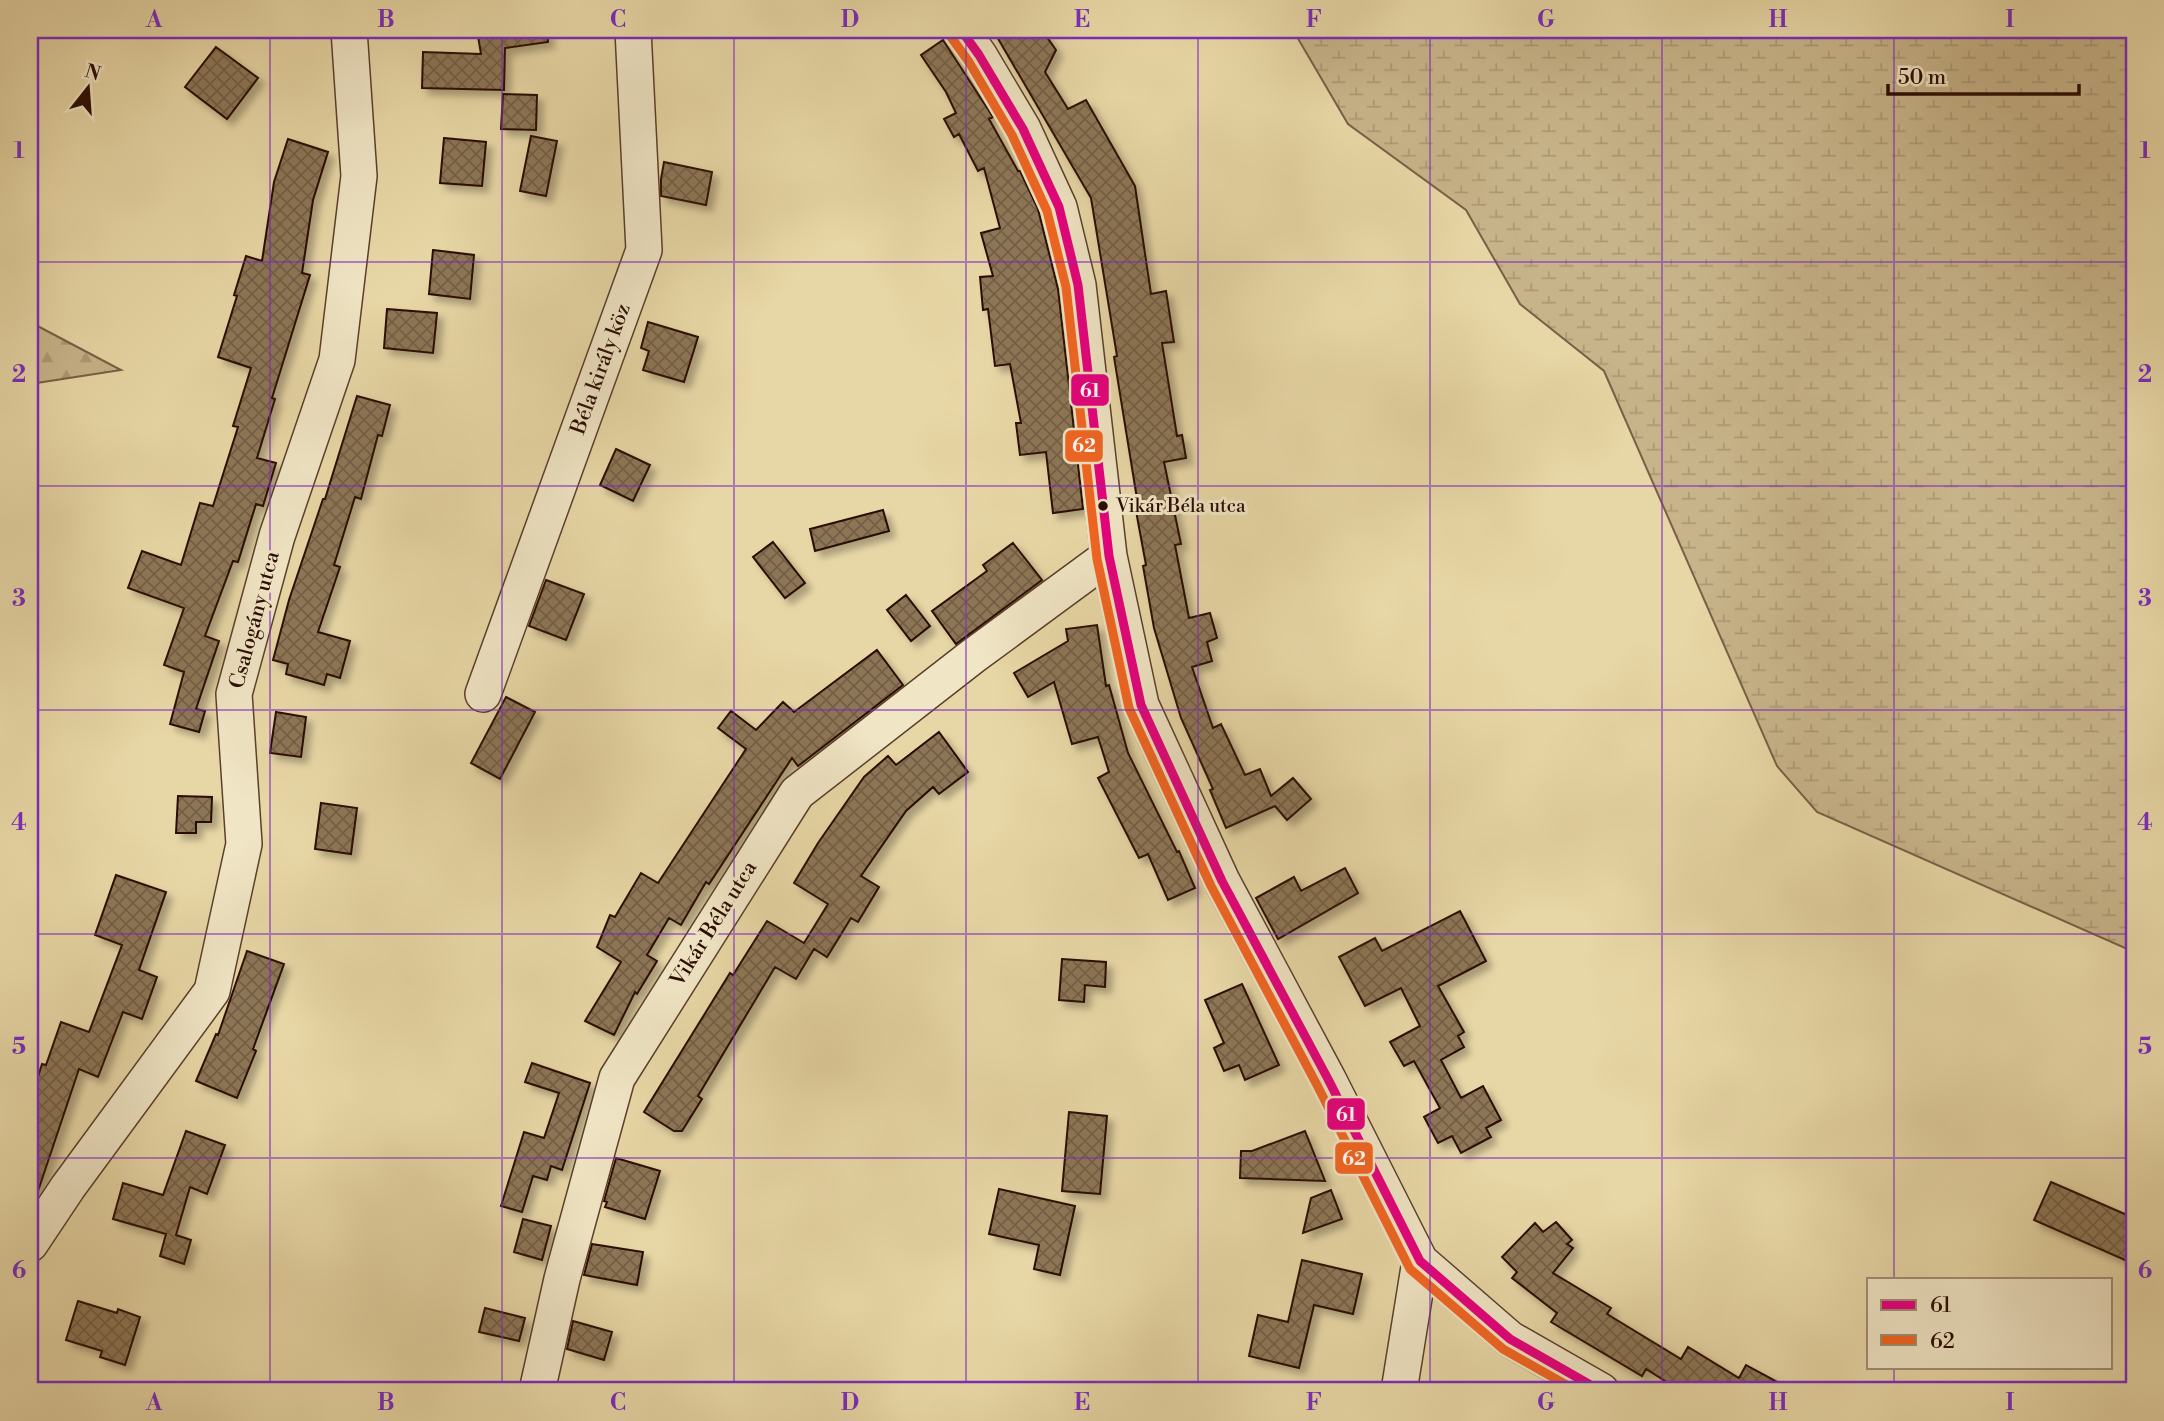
<svg xmlns="http://www.w3.org/2000/svg" width="2164" height="1421" font-family="'Libre Bodoni',serif">
<style>
.forest{fill:url(#forest-firs);stroke:#796046;stroke-width:2}
.wetland{fill:url(#wetland-marsh);stroke:#796046;stroke-width:2}
.building{fill:url(#building-cross-hatch);stroke:#2a0c02;stroke-width:2;filter:url(#shadow)}
.lines{fill:none;stroke-linecap:round;stroke-linejoin:round}
.minor-casing{stroke:#5a3f2b;stroke-width:38}
.minor{stroke:#f0e5c5;stroke-width:35}
.bus-1-casing{stroke:#f0e5c5;stroke-width:14}
.bus-2-casing{stroke:#f0e5c5;stroke-width:14}
.bus-1{stroke:#e5007d;stroke-width:9}
.bus-2{stroke:#f26522;stroke-width:9}
.grid{fill:none;stroke:#7b2cbf;stroke-width:2;stroke-opacity:0.55}
.bus-dot{fill:#2a0c02;stroke:#f0e5c5;stroke-width:2.5}
.labels{text-anchor:middle;dominant-baseline:central;stroke-width:6;stroke-linejoin:round;paint-order:stroke}
.bus-label{font-size:19px;fill:#2a0c02;stroke:#f0e5c5;text-anchor:start}
.street-label{font-size:21px;fill:#2a0c02;stroke:#f0e5c5}
.line-badge{stroke:#f0e5c5;stroke-width:2.5}
.badge-label{font-size:19px;text-anchor:middle;font-weight:bold;fill:#fff}
.neatline{fill:none;stroke:#7b2cbf;stroke-width:2.5}
.grid-label{font-size:23px;text-anchor:middle;font-weight:bold;fill:#7b2cbf}
</style>
<defs>
<pattern id="forest-firs" width="22" height="20" patternUnits="userSpaceOnUse" patternTransform="scale(1.75)"><rect width="22" height="20" fill="#c8b48a"/><path d="M5 1l3.5 6h-7zM16 11l3.5 6h-7z" fill="#ac9a75"/></pattern>
<pattern id="wetland-marsh" width="20" height="14" patternUnits="userSpaceOnUse" patternTransform="scale(1.75)"><rect width="20" height="14" fill="#c8b48a"/><path d="M1 5h8M5 5V1M11 12h8M15 12V8" fill="none" stroke="#ac9a75"/></pattern>
<pattern id="building-cross-hatch" width="8" height="8" patternUnits="userSpaceOnUse" patternTransform="scale(1.75)"><rect width="8" height="8" fill="#8d7657"/><path d="M0 0l8 8M0 8l8-8" fill="none" stroke="#735f46"/></pattern>
<filter id="shadow"><feDropShadow dx="6" dy="6" stdDeviation="3.5" flood-color="#0004"/></filter>
</defs>
<rect width="100%" height="100%" fill="#e8d7a6"/>
<filter id="stains"><feTurbulence type="fractalNoise" baseFrequency=".00286" numOctaves="4"/><feColorMatrix values="0 0 0 0 .2 0 0 0 0 .09 0 0 0 0 .02 0 0 0 .5 -.17"/></filter>
<radialGradient id="worn" r=".72"><stop offset=".6" stop-color="#630" stop-opacity="0"/><stop offset="1" stop-color="#630" stop-opacity=".3"/></radialGradient>
<path class="forest" d="M30,322l91,48 -91,14z"/>
<path class="wetland" d="M1293,30h841v922l-317,-140 -40,-46 -173,-395 -84,-67 -54,-94 -118,-86z"/>
<path class="building" d="M477,30h70l1,12 -43,6 -1,42 -82,-2 1,-36 58,2z
M993,30h49l14,20 -11,22 23,37 18,-9 49,86 16,108 15,-3 8,51 -12,1 15,93 5,-1 4,23 -22,4 17,82 -6,1 14,73 21,-5 7,25 -10,4 5,19 -20,6 21,61 8,-4 24,51 15,-6 11,27 22,-18 18,21 -24,21 -12,-14 -49,22 -16,-38 3,-1 -32,-71 -27,-90 -11,-62 3,-1 -10,-54h3l-25,-154 3,-1 -26,-158z
M943,40l50,77 -4,2 29,52h2l18,38 20,80 25,220 -30,4 -7,-61 -26,3 -4,-32h5l-11,-59 -15,2 -7,-57 -5,1 -3,-33 13,-1 -12,-43 19,-5 -16,-60 -6,3 -19,-37 -5,3 -10,-18 12,-6 -10,-21 -25,-37z
M216,47l42,31 -31,41 -42,-32z
M503,94l34,1 -1,35 -35,-1z
M531,136l26,5 -11,55 -26,-5z
M444,138l42,4 -4,44 -42,-3z
M288,139l40,13 -15,48 -11,73 8,2 -38,123 3,1 -18,59 19,5 -13,43 -7,-2 -18,58 -5,-1 -28,75 14,5 -23,68 9,2 -6,21 -29,-8 14,-52 -20,-7 20,-57 -56,-20 14,-37 39,14 19,-62 13,3 25,-79 -5,-1 18,-58 -33,-11 19,-61 -3,-1 12,-39 16,5 12,-79z
M664,162l48,10 -6,33 -45,-9v-17z
M433,250l41,5 -4,44 -41,-5z
M387,309l50,4 -4,40 -49,-5z
M648,322l50,15 -14,45 -41,-12 6,-19 -8,-3z
M357,396l33,9 -8,31 -4,-1 -17,64 -6,-2 -21,68 6,2 -22,65 32,9 -10,37 -13,-4 -3,11 -38,-11 2,-10 -15,-4 16,-60 34,-101h2z
M616,449l34,16 -17,36 -33,-16z
M883,510l6,21 -74,20 -5,-22z
M773,542l32,41 -20,15 -32,-41z
M1013,543l29,37 -86,64 -24,-33 55,-40 -4,-6z
M546,580l38,14 -18,46 -37,-14z
M906,595l24,31 -19,15 -24,-31z
M1097,625l9,61 3,-1 19,68 49,99 2,-1 16,37 -27,12 -20,-46 -9,4 -41,-80 11,-6 -11,-35 -26,7 -18,-62 -26,15 -14,-24 54,-32 -2,-12z
M877,650l26,35 -105,81 -6,-8 -83,126 -3,-2 -25,43 -12,-7 -22,37 10,6 -20,33 -2,-2 -21,43 -29,-14 36,-59 -24,-15 13,-32 5,2 26,-44 17,10 88,-134 -28,-21 13,-17 25,19 27,-28 11,10z
M506,697l29,15 -35,67 -29,-16z
M276,712l30,5 -5,40 -31,-4z
M939,732l29,40 -29,22 -6,-7 -27,24 -45,65 18,11 -21,35 -7,-4 -24,39 -13,-8 -18,30 -21,-12 -77,129 4,3 -20,32h-8l-30,-19 86,-139 3,2 34,-54 37,22 24,-39 -34,-21 24,-40 46,-66 24,-21 8,9z
M178,796l34,1 -1,25h-15v11h-20z
M321,803l36,5 -6,46 -36,-5z
M1345,868l13,25 -80,46 -22,-41 38,-21 7,14z
M116,875l50,17 -27,78 18,7 -15,42 -19,-7 -25,65 -19,-8 -44,131 -5,5v-124l6,2 6,-19 4,1 15,-43 28,10 33,-87 -27,-10z
M1460,911l26,50 -48,25 26,46 -6,4 6,11 -23,13 20,38 22,-12 18,34 -15,8 5,9 -30,16 -9,-17 -14,7 -14,-26 16,-9 -26,-47 -10,5 -14,-24 30,-16 -19,-38 -36,18 -26,-49 36,-19 7,13z
M247,951l37,13 -31,85 3,2 -19,47 -41,-17 20,-47 2,1z
M1062,959l44,3 -1,25 -20,-2 -1,17 -25,-2z
M1242,984l37,81 -34,15 -6,-15 -15,6 -10,-23 10,-5 -19,-43z
M532,1063l58,20 -28,87 -11,-4 -4,14 -14,-4 -11,36 -21,-6 23,-74 20,6 15,-45 -34,-11z
M1069,1112l38,4 -7,78 -38,-3z
M186,1131l39,14 -18,49 -17,-7 -14,48 15,5 -7,24 -24,-8 6,-22 -53,-15 10,-36 40,12z
M1305,1131l20,50 -85,-3 1,-27h11z
M616,1158l44,13 -15,48 -40,-12 2,-5 -3,-1z
M2051,1182l83,36v46l-100,-44z
M999,1189l76,17 -15,69 -26,-6 5,-24 -50,-11z
M1331,1190l11,29 -39,14 8,-35z
M523,1219l28,7 -9,34 -28,-8z
M1556,1222l16,18 -5,4 6,4 -20,25 58,35 -4,6 74,45 7,-12 51,31 7,-13 48,26h-113l-35,-22 -4,7 -91,-54 6,-9 -45,-35 5,-6 -15,-15 33,-34 8,9z
M592,1244l51,8 -6,33 -53,-10z
M1302,1260l60,14 -9,40 -39,-9 -15,63 -50,-12 9,-41 30,7z
M78,1301l39,12 1,-4 22,8 -15,48 -25,-8 2,-6 -36,-11z
M485,1308l40,10 -6,23 -40,-9z
M573,1321l39,11 -8,28 -37,-11z"/>
<g class="lines">
<g class="minor-casing">
<path id="minor" d="M961,30l18,25 44,74 36,78 19,78 31,271 32,149 81,176 106,198 92,182 90,78 91,52
M483,694l161,-444 -11,-220
M30,1244l38,-57 144,-196 32,-147 -10,-150 43,-158 60,-176 22,-184 -10,-146
M537,1391l25,-112 55,-201 180,-285 176,-137 136,-100
M1399,1391l21,-130"/>
</g>
<use href="#minor" class="minor"/>
<g class="bus-1-casing">
<path id="bus-1" d="M961,30l18,25 44,74 36,78 19,78 31,271 32,149 81,176 106,198 92,182 90,78 91,52"/>
</g>
<g class="bus-2-casing">
<path id="bus-2" d="M951,37l18,25 43,73 35,76 19,76 31,272 32,149 82,178 106,199 93,184 93,80 74,42"/>
</g>
<use href="#bus-1" class="bus-1"/>
<use href="#bus-2" class="bus-2"/>
</g>
<path class="grid" d="M270,30v1361M502,30v1361M734,30v1361M966,30v1361M1198,30v1361M1430,30v1361M1662,30v1361M1894,30v1249M30,262h2104M30,486h2104M30,710h2104M30,934h2104M30,1158h2104M1894,1367v24"/>
<circle class="bus-dot" cx="1103" cy="506" r="6"/>
<g class="labels">
<g class="bus-label">
<text x="1116" y="506">Vikár Béla utca</text>
</g>
<g class="street-label">
<text transform="translate(601 369) rotate(-70)">Béla király köz</text>
<text transform="translate(255 620) rotate(-75)">Csalogány utca</text>
<text transform="translate(714 924) rotate(-58)">Vikár Béla utca</text>
</g>
</g>
<g class="line-badge">
<rect x="1070" y="373" width="40" height="34" rx="7" fill="#e5007d"/>
<rect x="1064" y="429" width="40" height="34" rx="7" fill="#f26522"/>
<rect x="1326" y="1097" width="40" height="34" rx="7" fill="#e5007d"/>
<rect x="1334" y="1141" width="40" height="34" rx="7" fill="#f26522"/>
</g>
<g class="badge-label">
<text x="1090" y="397">61</text>
<text x="1084" y="452">62</text>
<text x="1346" y="1121">61</text>
<text x="1354" y="1165">62</text>
</g>
<rect width="2164" height="1421" fill="none" stroke="#e8d7a6" stroke-width="77"/>
<rect x="1867" y="1278" width="245" height="91" fill="#f0e5c5" stroke="#a18e77" stroke-width="2"/>
<rect x="1881" y="1300" width="35" height="10" fill="#e5007d" stroke="#a18e77" stroke-width="2"/>
<text x="1930" y="1312" font-size="21" fill="#2a0c02">61</text>
<rect x="1881" y="1335" width="35" height="10" fill="#f26522" stroke="#a18e77" stroke-width="2"/>
<text x="1930" y="1348" font-size="21" fill="#2a0c02">62</text>
<g transform="translate(88 88) rotate(17)" stroke="#f0e5c5" stroke-width="5" paint-order="stroke">
<path d="M0-5L12 26L0 18L-12 26Z" fill="#2a0c02"/>
<text y="-10" font-size="19" font-weight="bold" text-anchor="middle" fill="#2a0c02">N</text>
</g>
<path d="M1888 84v10h191v-10" fill="none" stroke="#2a0c02" stroke-width="3.5"/>
<text x="1898" y="84" font-size="21" fill="#2a0c02" stroke="#f0e5c5" stroke-width="5" paint-order="stroke">50 m</text>
<rect x="38" y="38" width="2088" height="1344" class="neatline"/>
<g class="grid-label">
<text x="154" y="27">A</text>
<text x="386" y="27">B</text>
<text x="618" y="27">C</text>
<text x="850" y="27">D</text>
<text x="1082" y="27">E</text>
<text x="1314" y="27">F</text>
<text x="1546" y="27">G</text>
<text x="1778" y="27">H</text>
<text x="2010" y="27">I</text>
<text x="19" y="158">1</text>
<text x="2145" y="158">1</text>
<text x="19" y="382">2</text>
<text x="2145" y="382">2</text>
<text x="19" y="606">3</text>
<text x="2145" y="606">3</text>
<text x="19" y="830">4</text>
<text x="2145" y="830">4</text>
<text x="19" y="1054">5</text>
<text x="2145" y="1054">5</text>
<text x="19" y="1278">6</text>
<text x="2145" y="1278">6</text>
<text x="154" y="1410">A</text>
<text x="386" y="1410">B</text>
<text x="618" y="1410">C</text>
<text x="850" y="1410">D</text>
<text x="1082" y="1410">E</text>
<text x="1314" y="1410">F</text>
<text x="1546" y="1410">G</text>
<text x="1778" y="1410">H</text>
<text x="2010" y="1410">I</text>
</g>
<rect width="100%" height="100%" filter="url(#stains)"/>
<rect width="100%" height="100%" fill="url(#worn)"/>
</svg>
